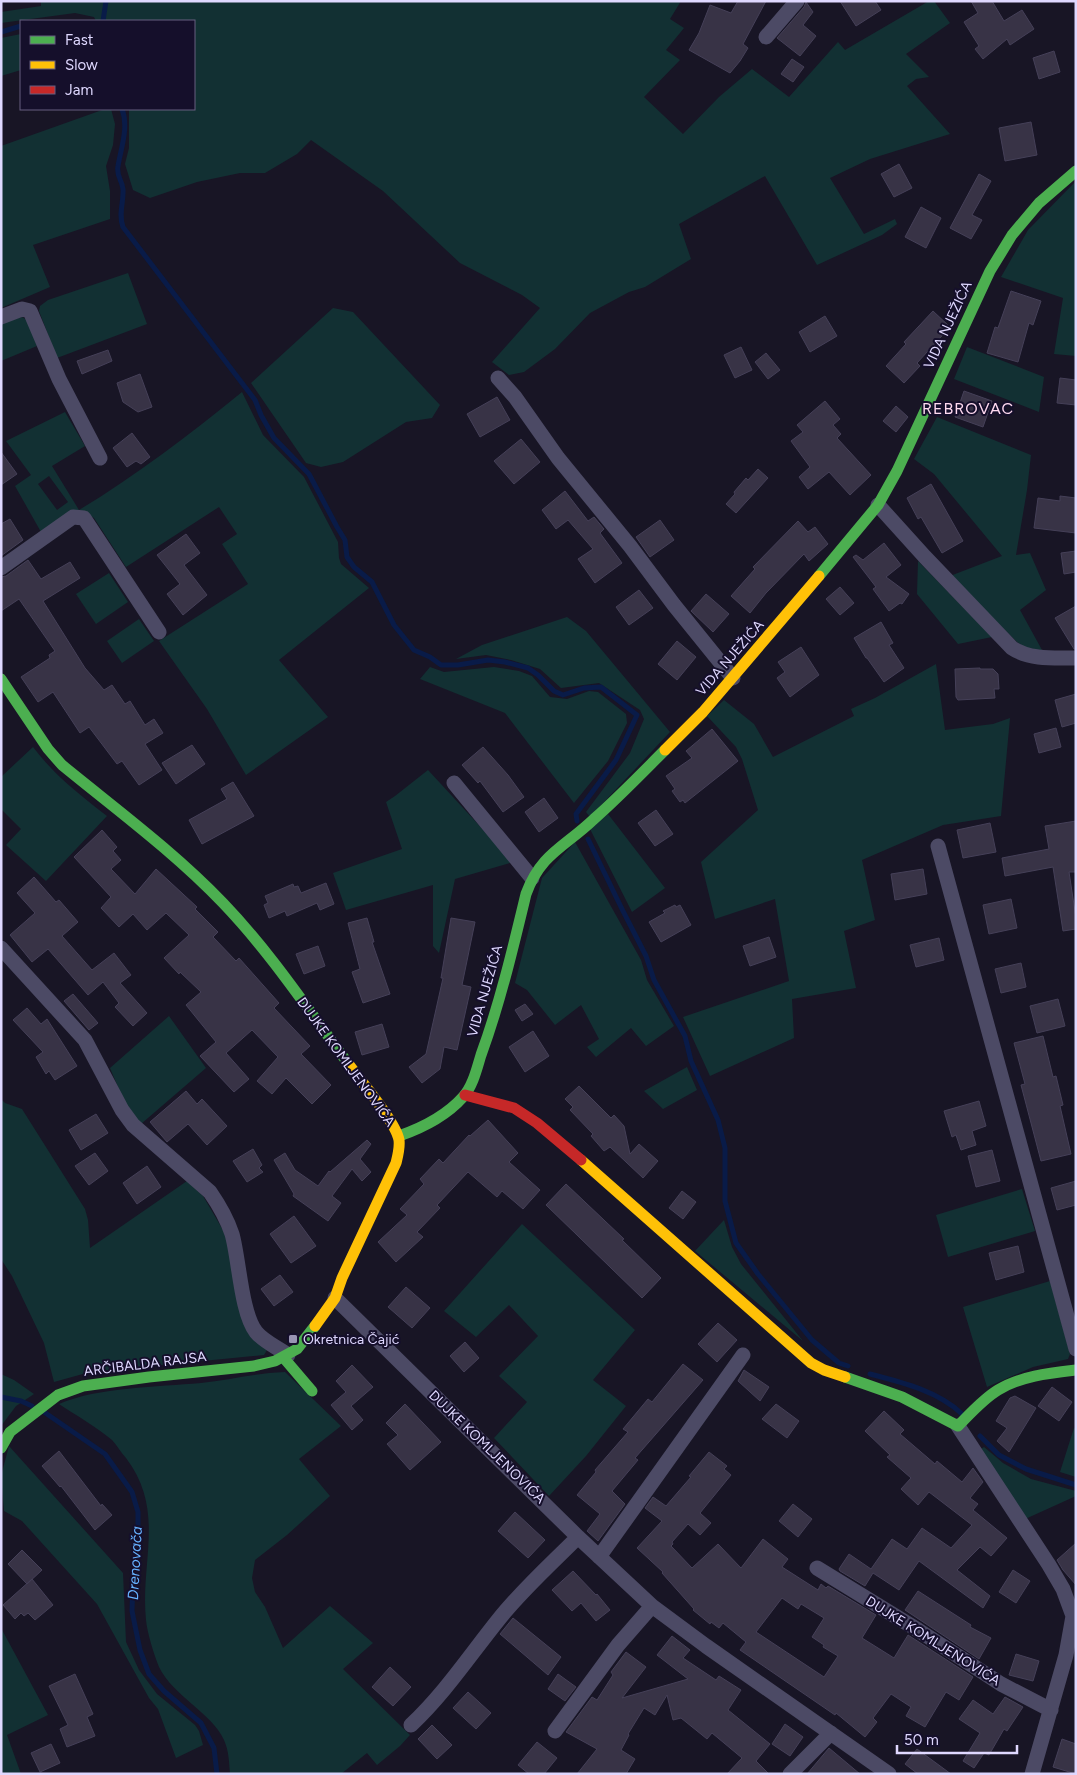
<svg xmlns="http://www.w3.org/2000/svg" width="1077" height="1775" font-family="Figtree,sans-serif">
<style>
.green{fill:#123033;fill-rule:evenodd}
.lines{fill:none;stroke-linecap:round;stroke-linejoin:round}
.stream{stroke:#091b48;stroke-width:5}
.building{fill:#383346;stroke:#454058;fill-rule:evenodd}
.street{stroke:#4c4a65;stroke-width:15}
.fast{stroke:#4caf50;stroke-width:11}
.slow{stroke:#ffc107;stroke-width:11}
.jam{stroke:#c62828;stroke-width:11}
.poi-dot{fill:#9994b3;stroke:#150f2b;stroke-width:2}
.labels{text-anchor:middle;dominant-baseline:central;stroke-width:4;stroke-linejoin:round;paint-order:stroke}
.street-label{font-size:14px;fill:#dfd8ff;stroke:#150f2b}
.poi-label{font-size:14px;fill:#dfd8ff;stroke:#150f2b;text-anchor:start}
.water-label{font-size:15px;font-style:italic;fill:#66b1ff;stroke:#150f2b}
.quarter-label{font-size:16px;letter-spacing:1px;fill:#ffdaf0;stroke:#150f2b}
</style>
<rect width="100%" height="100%" fill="#181525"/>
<path class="green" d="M41,1h640l-11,18 14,9 -18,22 14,10 -36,37 39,37 36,-37 33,-28 37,28 49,-55 7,8 84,-49h5l16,22 -44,31 23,23 -13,2 -9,7 43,48 -80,25 -40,19 34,56 31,-15 2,5 -15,11 -65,30 -52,-89 -86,48 12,35 -46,28 -16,5 -39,21 -35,36 -31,23 -15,3 -17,-13 48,-54 -18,-13 -62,-32 -77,-72 -72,-51 -14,14 -32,19h-25l-43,9 -47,16 -17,-8 -8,-26 4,-16v-39h65v-88h-98l-2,-4 -19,-4 -74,10v-11l40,-6z
M21,34v36l-20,6v-38z
M105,109h6l4,15 -2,21 -7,21 4,25v28l-77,26 17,42 -49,21v-162z
M1076,181v175l-22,-2 9,-56 -62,-21 27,-47z
M128,273l19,51 -90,34 -18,-47 1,-5 8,-6z
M333,308l20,4 87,93 -8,13 -26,4 -63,40 -22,5 -15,-4 -55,-80z
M22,317l5,3 10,26 -36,15v-38z
M967,347l77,30 -5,35 -85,-33z
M242,392l21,43 41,42 34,65 1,16 2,6 28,24 -90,72 49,57 -82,58 -39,-66 -48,-68 89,-57 -26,-40 15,-10 -18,-27 -93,60 -32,-49 -6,-4 -47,18 -26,-46 16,-11 -25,-34 59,-29 20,34 -33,20 27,44c58,-35 110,-75 163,-118zM49,476l19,26 -11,8 -19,-26z
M937,417l94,38 -4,35 -11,65 14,-2 16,37 -26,20 22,40 -16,-2 -9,-6 -67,-66 52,-20 -68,-82 -20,-15z
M918,561l74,76 -34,7 -41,-50z
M109,573l19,29 -32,22 -20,-30z
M567,617l19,14 84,101 -80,85 -4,-5 44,-59 14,-34 -4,-9 -41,-27 -38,5 -21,-19 -29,-9 -25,-5 -30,4 26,-14z
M139,619l15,22 -32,22 -15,-22z
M936,664l9,66 48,-6 17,-6 -9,98 -58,9 -81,35 13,60 -31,11 12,57 -64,11 2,39 -84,38 -27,-59 106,-36 -14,-82 -60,20 -14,-57 57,-52 -16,-51 -6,-12 -29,-31 17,-16 30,24 19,33 81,-41 -3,-7 24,-11z
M430,667l14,5 50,-5 25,4 13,5 18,21 17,2 22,-8 9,1 28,22 1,9 -19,38 -34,42 -69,-90 -85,-34z
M33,747c22,29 46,47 74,69l-61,65 -40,-36 15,-16 -20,-20v-32z
M428,770l85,92 -58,17 -16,74 -6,-7v-61l-87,25 -13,-37 69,-24 -16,-47 9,-6z
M608,814l57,74 -33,24 -42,-83z
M575,842l66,118 6,20 27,46 -28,20 -15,-18 -35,29 -9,-10 12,-8 -18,-34 -26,20 -28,-35 -12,-7 27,-105z
M169,1016l37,52 -65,56 -15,-18 -16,-38z
M687,1067l10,23 -34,19 -19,-18z
M1,1099l4,4 17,6 63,100 3,11 2,28 97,-67 16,15 20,34 44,120 -3,5 -174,17 -36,10 -10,-39 -32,-67 -11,-17z
M1022,1189l13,42 -87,26 -12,-42z
M724,1220l8,27 9,17 62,77 -108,-90z
M522,1224l113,106 -42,50 33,26 -40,50 -37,40 -55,-58 33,-36 -28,-26 39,-40 -29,-31 -33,32 -32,-26z
M1050,1281l20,73 -2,5 -35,8 -46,20 -24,-80z
M285,1372l56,54 -42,33 31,37 -43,39 -32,25 -3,18 3,14 10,15 18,41 47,-42 43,37 -30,26 67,66 -10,11 -23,19 -10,-12 -26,21h-111c-1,-12 -1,-23 -6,-34 -12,-27 -51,-44 -65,-73 -5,-12 -12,-35 -13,-47 -6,-59 20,-109 -20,-162 -5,-5 -9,-13 -14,-18 -14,-12 -38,-26 -53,-36 39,-17 99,-17 142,-21 28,-3 55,-10 84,-11z
M1,1374l13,6 20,14 -18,12 -15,20z
M1074,1428l2,1v48l-16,-5z
M9,1446l114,127 3,69 13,28 18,24 38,31 4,6 4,14 -27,13 -18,-49 -9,-11 -52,-94 -75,-83 -18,-10 -3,-35z
M984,1447l19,16 28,16 45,12v5l-53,24 -42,-71z
M1,1628l47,87 -41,20 14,39h-20z"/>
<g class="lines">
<path class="stream" d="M103,21l3,-20
M1,32l20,-6
M122,109c7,18 -1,39 -4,57 -2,10 4,14 5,23 1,13 -5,25 0,38l132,173 6,15 13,23 35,36 28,53 8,13 2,17 7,10 18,15 22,43 20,25 16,7 11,8h17l30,-5 17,2 23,6 10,7 16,16 9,4 21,-7 17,-1 36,28 -21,45 -40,54 1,7
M588,839l34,70 24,47 8,24 31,56 6,25 27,59 7,28v53l11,42 22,31 54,66 27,23 9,3
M870,1374c31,8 68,17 92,40
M1,1397l20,4 11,5
M44,1412l61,42 27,38 6,20v21l-5,46 -1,32 8,39 9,24 15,17 37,32 13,25 3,26
M980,1436l19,19 27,14 50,16"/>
</g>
<path class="building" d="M738,1h28l-23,43 5,4 -8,13 -10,12 -41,-23 10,-17 11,-28 21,8z
M840,1h35l6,9 -25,16z
M971,1h21l12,20 18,-11 12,19 -24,16 -3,-6 -24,20 -8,-10 4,-3 -15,-24 14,-9z
M806,2l7,10 -10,13 13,11 -16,20 -23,-18 27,-31z
M1054,51l6,21 -21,7 -6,-21z
M792,59l12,8 -11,15 -12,-8z
M1031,122l6,33 -32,6 -6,-33z
M899,164l13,24 -18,9 -13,-23z
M979,174l12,7 -19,34 10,5 -11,19 -21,-11z
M921,207l20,11 -15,30 -21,-11z
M1011,291l30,10 -8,24 -4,-2 -11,39 -31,-9 8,-26 3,1z
M933,311l17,16 -33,36 3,3 -16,17 -18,-17 20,-22 -2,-2z
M825,316l12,20 -27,16 -11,-20z
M741,347l11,23 -17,8 -11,-23z
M108,350l4,11 -30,13 -5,-13z
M766,353l14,17 -12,9 -13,-17z
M140,374l12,33 -14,5 -15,-10 -6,-19z
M1060,378l16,2v25l-19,-2z
M964,391l28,10 -9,26 -28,-10z
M497,397l13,23 -30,17 -13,-23z
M825,401l15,18 -7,6 8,9 -4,4 34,37 -21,20 -21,-23 -21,17 -9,-12 11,-10 -19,-26 12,-9 -6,-7z
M896,406l12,11 -12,15 -13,-11z
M132,433l18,24 -9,7 -5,-3 -9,6 -14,-19z
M521,439l19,23 -26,22 -20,-23z
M1,452l16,22 -16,11z
M758,469l10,9 -32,35 -10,-9 9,-10 -1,-2 12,-14 2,2z
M931,484l32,57 -21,12 -21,-36 -3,2 -11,-21z
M565,491l23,30 6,-4 10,12 -4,4 22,30 -27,20 -17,-24 15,-10 -25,-29 -12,9 -14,-19z
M1060,496l16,2v35l-42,-5 4,-30 22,3z
M10,519l13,21 -22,16v-32z
M660,520l14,20 -24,17 -14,-20z
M798,521l10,11 7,-5 13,17 -19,17 -5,-7 -38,39 -16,20 -19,-17 24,-27 -2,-2z
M186,534l14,19 -16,12 23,30 -24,20 -16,-21 13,-10 -23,-29z
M884,543l17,22 -15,12 23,17 -7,10 -2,-1 -11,8 -16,-22 3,-2 -23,-30 3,-2 7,5z
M1076,551v21l-12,2 -3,-21z
M28,560l13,19 29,-17 10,16 -37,23 42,67 19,22 8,-5 13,19 5,-3 15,24 9,-6 9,14 -18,11 17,26 -23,15 -17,-24 -5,3 -28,-37 -9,6 -27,-41 -15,10 -17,-25 29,-19 -1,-3 6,-4 -36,-52 -18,12v-34l5,-1z
M840,587l14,16 -14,12 -14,-16z
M639,590l14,18 -24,17 -13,-18z
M706,594l23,20 -16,18 -22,-21z
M1076,606v43h-2l-19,-31z
M881,622l12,21 -4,2 15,23 -20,14 -17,-24h-1l-12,-20z
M677,641l19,16 -19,23 -19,-16z
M801,647l18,28 -29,22 -13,-19 8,-6 -7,-10z
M980,668v1h13l5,5 1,15h-5l1,9 -37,2 -2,-3 -1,-28z
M1076,694v29l-14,4 -7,-27z
M1056,728l5,19 -22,6 -5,-19z
M712,729l26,32 -53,42 -2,-3 -3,2 -8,-11 3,-2 -9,-13 26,-18 -6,-7z
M192,745l13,19 -29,20 -14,-21z
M483,747l25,28 16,22 -21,15 -23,-31 -2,2 -16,-18z
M233,782l21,34 -52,28 -13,-24 38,-21 -6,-10z
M544,798l14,20 -19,14 -14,-20z
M656,810l17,24 -18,12 -17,-23z
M1076,821v51h-7l7,46v11l-13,2 -10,-64 -48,9 -3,-18 47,-9 -4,-23z
M990,823l6,29 -33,6 -6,-28z
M102,830l15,17 -4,4 8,9 -10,9 24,25 21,-25 41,38 -2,2 23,23 -5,5 23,24 3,-3 40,45 -5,5 36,38 -9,8 30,31 -19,19 -26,-26 -14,16 -15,-13 21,-24 -26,-27 -26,23 23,26 -15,13 -34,-36 16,-14 -30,-37 15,-13 -21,-20 -1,2 -15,-16 25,-23 -23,-22 -19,17 -14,-16 -14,13 -18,-19 10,-11 -37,-40z
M923,869l4,25 -32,6 -4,-26z
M34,877l22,25 3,-2 19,22 -16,14 30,34 22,-17 17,22 -11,8 27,30 -14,13 -18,-19 4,-4 -16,-21 -15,13 -40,-46 -16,13 -22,-27 25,-22 -18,-20z
M326,883l8,21 -14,6 -3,-7 -30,13 -2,-5 -16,7 -5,-13 4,-2 -3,-7 28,-12 1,3 4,-1 3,7z
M1011,899l6,29 -28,6 -6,-29z
M675,905l1,2 4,-2 11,20 -30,17 -12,-20 16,-9 -2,-2z
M367,918l7,24h-2l18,52 -27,9 -11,-31 8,-3 -12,-46z
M451,918l24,4 -13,63 9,2 -14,63 -13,-3 -4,22 -18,14 -13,-16 17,-13 17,-76h-2z
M769,937l7,20 -26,9 -7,-20z
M939,938l5,22 -28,7 -6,-22z
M318,946l7,20 -21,8 -8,-20z
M1021,963l5,24 -25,6 -6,-24z
M73,994l25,29 -9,7 -25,-29z
M1058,999l7,27 -28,7 -7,-27z
M525,1004l8,10 -11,7 -7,-11z
M27,1008l14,16 6,-5 30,47 -22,14 -6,-9 -3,3 -10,-17 7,-5 -30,-32z
M382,1024l7,23 -27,8 -7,-23z
M533,1031l16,25 -24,16 -16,-25z
M1043,1036l10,41 3,-1 7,29 -3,1 11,48 -30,7 -20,-76 4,-1 -11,-41z
M579,1086l32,32 3,-3 10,11 6,28 9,-10 19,17 -15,17 -33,-31 -6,4 -13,-15 2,-2 -23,-24 3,-3 -8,-8z
M186,1091l11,13 5,-5 25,27 -20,19 -19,-21 -21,18 -17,-20z
M979,1101l7,25 -14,5 4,14 -15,5 -5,-15 -4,2 -8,-26z
M96,1114l12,19 -27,17 -12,-20z
M488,1120l30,33 -9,9 31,28 -17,19 -21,-18 -5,6 -29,-25 -31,33 3,3 -23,24 6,5 -27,25 -18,-20 29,-27 -7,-6 24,-25 -4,-5 19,-20 4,4 26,-28 1,1z
M367,1140l4,4 -11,15 11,13 -9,9 -10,-12 -20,27 9,7 -13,18 -35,-25 1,-2 -20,-34 11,-7 10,17 23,16 11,-15 1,1z
M253,1149l9,16 -3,3 4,4 -16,10 -14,-21z
M992,1150l8,31 -24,6 -8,-31z
M95,1153l13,18 -19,14 -14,-19z
M147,1166l14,21 -24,17 -14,-21z
M1076,1181v24l-19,5 -6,-22z
M566,1184l58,55 -2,1 39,38 -19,20 -96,-93z
M682,1191l14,11 -13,17 -14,-11z
M294,1216l22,30 -25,17 -21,-29z
M1018,1246l6,26 -28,8 -7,-27z
M280,1275l13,17 -19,14 -13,-17z
M406,1287l24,21 -18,20 -24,-21z
M718,1323l19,17 -20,22 -19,-18z
M465,1342l14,16 -15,14 -14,-16z
M683,1364l20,16 -68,78 3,2 -26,31 13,13 -27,37 -11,-10 13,-17 -23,-19 19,-23 -1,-2 33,-38 -5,-3 25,-30 4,3z
M352,1365l21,22 -22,19 12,14 -11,10 -21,-25 15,-13 -10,-11z
M744,1370l25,17 -9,14 -22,-20z
M1052,1387l20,15 -13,19 -21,-15z
M1015,1396l21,12 -27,44 -12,-11 10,-13 -11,-7 14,-23z
M405,1404l36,38 -31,28 -23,-26 11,-9 -12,-12z
M776,1404l23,17 -12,17 -25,-19z
M884,1411l20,19 -4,4 35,30 2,-3 25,21 11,-14 10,14 -13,16 8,6 -5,6 34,28 -16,18 -11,-9 -23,23 33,26 -7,12 -64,-47 -20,29 -26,-17 -8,13 -25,-15 -1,-2 10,-15 22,15 21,-30 15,10 15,-21 29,20 21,-23 -43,-33 -11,13 -17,-16 10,-11 -24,-21 3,-2 -25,-24z
M59,1451l42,55 1,-2 10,11 -17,15 -34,-44 -1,1 -18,-21z
M709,1452l18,14 -3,3 7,6 -31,38 11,10 -11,12 -12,-11 -16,18 1,2 -2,2 21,22 26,-24 23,24 22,-29 25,20 -6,8 36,23 3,-6 5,4 2,-2 48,29 -14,23 32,20 14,-23 62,40 3,2 -14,23 -13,-8 -21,35 -19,-11 5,-9 -20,-13 -18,24 4,4 -12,15 -29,-24 -1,2 -95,-65 6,-8 -23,-19 -4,5 -8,-6 -1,2 -17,-14 1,-1 -32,-36 1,-1 -26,-24 25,-27 -17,-13 8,-11 13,9 25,-29 -2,-1zM782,1598l16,11 3,-5 23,14 -12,19 12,8 -1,2 15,9 -14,21 -68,-45z
M793,1504l19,15 -14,18 -19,-16z
M515,1512l30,28 -17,18 -30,-27z
M1076,1543v42l-13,-15 -6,-10z
M22,1550l20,20 -15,14 -19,-20z
M1013,1570l17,11 -14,22 -17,-11z
M573,1571l23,24 1,-1 13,16 -14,11 -15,-18 -9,8 -20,-21z
M32,1579l21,26 -18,15 -7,-7 -4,3 -3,-3 -6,6 -12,-14z
M918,1591l53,34 -1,2 21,11 -12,21 -74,-49z
M513,1618l48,39 -13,18 -48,-41z
M672,1636l18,14 -7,8 33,22 3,-4 22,14 -13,20 42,34 -14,17 13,13h-42l15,-16 -30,-25 -5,6 -26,-21 -8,2 -6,-25 -12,20 -11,-7 -16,26 1,1 -8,15 14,9 -9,15h-49l20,-25 -31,-17 26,-35 5,3 16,-25 -2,-3 15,-20 20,15 -24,31 66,-19 -31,-24z
M1016,1654l23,7 -6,20 -24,-6z
M390,1667l21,20 -18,19 -21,-19z
M75,1674l18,40 -6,3 8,19 -28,11 -7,-18 8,-4 -19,-39z
M558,1674l18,13 -11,14 -17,-12z
M468,1692l23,21 -15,16 -23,-21z
M1005,1697l18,10 -16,24 -3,-2 -15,26 -5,-2 -10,15 -11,-7 17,-28 -21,-14 14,-19 20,14z
M785,1724l18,13 -13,19 -18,-12z
M432,1725l20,20 -15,14 -19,-20z
M1062,1739l14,5v30l-23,-7z
M537,1742l20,16 -13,16h-15l-11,-9z
M51,1744l9,19 -20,9 -9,-19z
M829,1748l31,26h-53z
M917,1749l34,25h-33l-13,-10z"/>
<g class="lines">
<path class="street" d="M766,37l31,-36
M1,317l21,-8 8,2 29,68 41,79
M498,378l17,19 43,61 72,88 44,59 59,73
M878,505l47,52 87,91c18,12 42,10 64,10
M1,568l72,-51 11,1 75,114
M454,783l78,95
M938,846l138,503
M1,948l84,92 37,70 11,15 77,67c9,13 17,27 22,42 7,24 9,79 24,98 8,10 21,15 32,23
M335,1298l243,239 74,69 54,40 183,128
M958,1426l91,139 14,24 10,27 -7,39 -34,119
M599,1557l144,-202
M817,1568l101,62 83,54 50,26
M411,1725c34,-32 59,-70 88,-106 23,-29 52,-55 79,-82
M555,1731l63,-86 34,-39
M790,1774l41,-41"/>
<path class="fast" d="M819,576l59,-71 19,-34 93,-200 22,-36 27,-32 37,-32
M1,679l47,70 14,16c55,45 112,87 161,138 47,49 84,105 124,159
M399,1136c23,-8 48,-21 64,-39 10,-11 14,-29 18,-42 19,-52 32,-107 45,-161 15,-41 39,-47 68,-75 25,-22 48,-46 71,-69
M283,1357l29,34
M845,1377l57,20 56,29c12,-12 25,-27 40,-36 23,-14 52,-17 78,-20
M1,1448l9,-16 48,-37 25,-9 66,-9 105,-11 21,-5 22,-12 18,-23"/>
<path class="slow" d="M665,750l38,-38 116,-136
M581,1160l230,203 13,7 21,7
M315,1326l20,-28 7,-20 54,-115c2,-8 4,-15 3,-23 -3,-18 -40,-61 -52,-78"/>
<path class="jam" d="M465,1095l49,13 23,15 44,37"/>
</g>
<rect class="poi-dot" x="288" y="1334" width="10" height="10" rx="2.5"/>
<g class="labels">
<g class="street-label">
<text transform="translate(948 325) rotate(-65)">VIDA NJEŽIĆA</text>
<text transform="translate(730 658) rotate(-49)">VIDA NJEŽIĆA</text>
<text transform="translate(485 991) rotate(-74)">VIDA NJEŽIĆA</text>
<text transform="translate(346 1062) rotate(54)">DUJKE KOMLJENOVIĆA</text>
<text transform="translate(145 1364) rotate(-7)">ARČIBALDA RAJSA</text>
<text transform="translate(487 1447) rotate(44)">DUJKE KOMLJENOVIĆA</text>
<text transform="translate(933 1641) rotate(32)">DUJKE KOMLJENOVIĆA</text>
</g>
<g class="poi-label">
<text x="303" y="1339">Okretnica Čajić</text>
</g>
<g class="water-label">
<text transform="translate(135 1563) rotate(-87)">Drenovača</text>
</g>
<g class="quarter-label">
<text x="968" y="408">REBROVAC</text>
</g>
</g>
<rect width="1077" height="1775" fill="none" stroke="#dfd8ff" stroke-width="5"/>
<rect x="20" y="20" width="175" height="90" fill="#150f2b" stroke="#665f80"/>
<rect x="30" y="36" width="25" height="8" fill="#4caf50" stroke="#665f80"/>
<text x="65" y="45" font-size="15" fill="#dfd8ff">Fast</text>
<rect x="30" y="61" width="25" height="8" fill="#ffc107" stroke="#665f80"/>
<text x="65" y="70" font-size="15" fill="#dfd8ff">Slow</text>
<rect x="30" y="86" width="25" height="8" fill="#c62828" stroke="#665f80"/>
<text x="65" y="95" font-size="15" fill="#dfd8ff">Jam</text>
<path d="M897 1745v8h120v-8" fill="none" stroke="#dfd8ff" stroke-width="2.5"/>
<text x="904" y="1745" font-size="15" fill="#dfd8ff" stroke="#150f2b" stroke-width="4" paint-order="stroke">50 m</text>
</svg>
